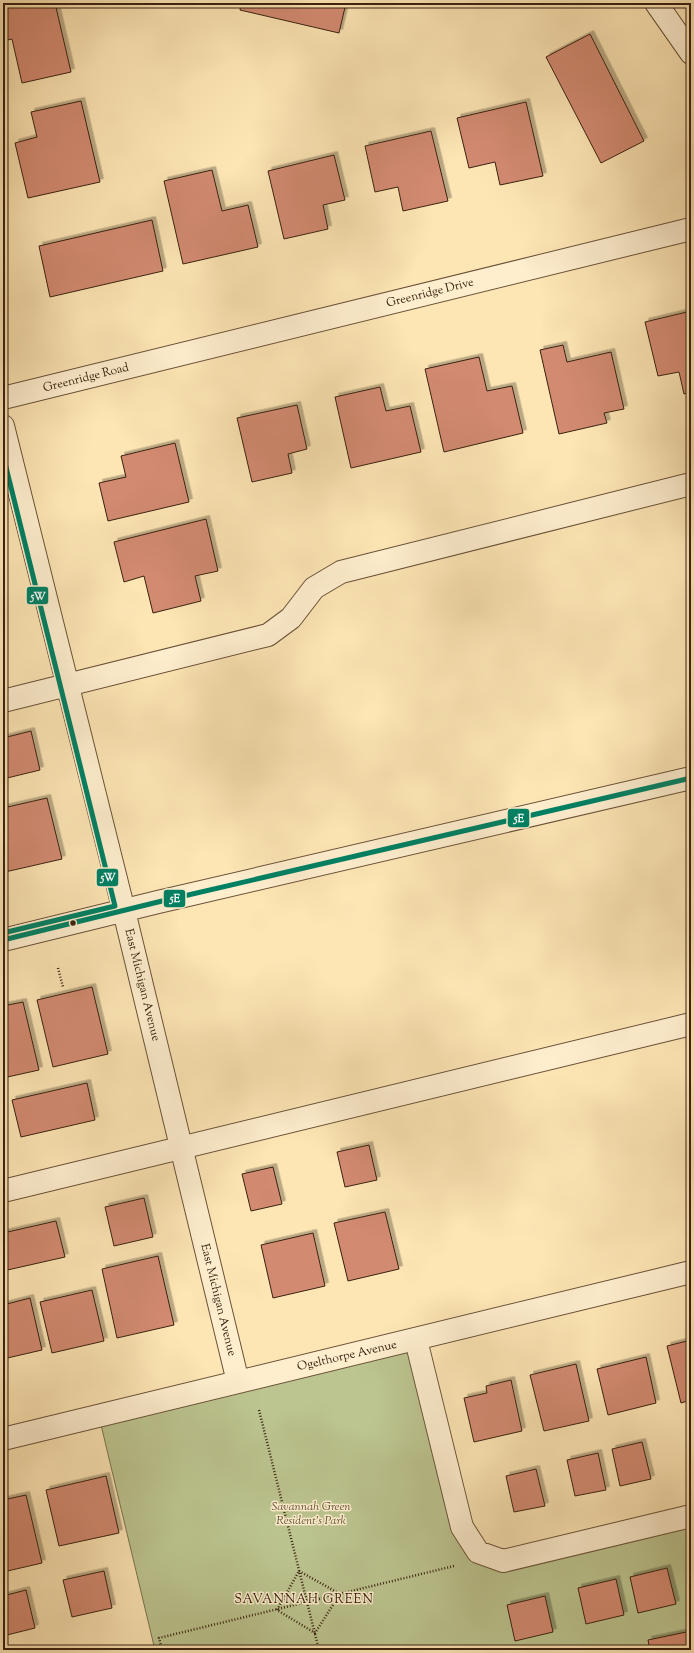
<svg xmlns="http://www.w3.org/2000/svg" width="694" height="1653" font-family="'Sorts Mill Goudy',serif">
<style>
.green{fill:#bcc590;stroke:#7a7350}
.building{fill:#d28a71;stroke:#392110;filter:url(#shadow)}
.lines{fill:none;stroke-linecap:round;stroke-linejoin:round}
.minor-casing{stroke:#6a5239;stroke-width:24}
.path{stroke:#392110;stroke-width:2.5;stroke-dasharray:1 2;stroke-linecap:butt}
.minor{stroke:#feeece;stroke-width:22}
.bus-1-casing{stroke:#feeece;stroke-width:8}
.bus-2-casing{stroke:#feeece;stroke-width:8}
.bus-1{stroke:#008063;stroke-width:5}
.bus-2{stroke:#008063;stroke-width:5}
.bus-dot{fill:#392110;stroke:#feeece;stroke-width:1.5}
.labels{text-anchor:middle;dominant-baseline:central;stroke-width:3;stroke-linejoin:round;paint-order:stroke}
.street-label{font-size:12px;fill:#392110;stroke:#feeece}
.park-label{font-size:12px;font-style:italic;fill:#605236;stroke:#feeece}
.neighbourhood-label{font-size:13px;letter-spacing:1px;fill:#392110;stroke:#feeece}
.line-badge{stroke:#feeece;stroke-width:1.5}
.badge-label{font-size:11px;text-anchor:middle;font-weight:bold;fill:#fff}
</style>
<defs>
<filter id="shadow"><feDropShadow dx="3.5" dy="-3.5" stdDeviation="0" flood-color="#0004"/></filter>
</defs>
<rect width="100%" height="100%" fill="#fde5b4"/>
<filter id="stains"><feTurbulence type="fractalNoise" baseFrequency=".005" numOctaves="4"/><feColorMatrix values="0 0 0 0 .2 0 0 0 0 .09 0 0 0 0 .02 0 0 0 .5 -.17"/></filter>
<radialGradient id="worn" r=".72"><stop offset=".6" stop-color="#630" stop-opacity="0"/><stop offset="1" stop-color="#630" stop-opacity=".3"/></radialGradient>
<path class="green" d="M411,1350l47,192 22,20 211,-39v127h-536l-54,-225z"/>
<path class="building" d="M3,3h52l16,69 -49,11 -10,-44 -9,2z
M180,3h8l-5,4z
M241,3h105l-7,30 -99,-23z
M590,34l54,107 -43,22 -55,-106z
M81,101l19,81 -72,16 -13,-55 22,-6 -6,-25z
M526,102l17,74 -43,9 -5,-23 -26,6 -12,-50z
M431,131l17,70 -45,10 -5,-24 -23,5 -10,-46z
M334,155l11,45 -22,5 5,24 -44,10 -16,-68z
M212,170l10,41 26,-6 10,42 -75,17 -19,-83z
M152,220l11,51 -113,26 -11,-51z
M691,311v81l-7,2 -5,-22 -21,4 -13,-54z
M563,345l4,17 44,-10 13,57 -20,4 3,10 -48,11 -19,-84z
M479,357l8,34 25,-5 11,47 -79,19 -19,-83z
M380,387l6,24 24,-5 11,46 -70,16 -16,-71z
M297,405l10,44 -19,5 4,19 -40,9 -15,-64z
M175,443l14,59 -81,19 -9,-38 27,-6 -5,-21z
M206,519l12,52 -23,5 6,25 -48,12 -9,-37 -20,6 -10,-40z
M31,731l9,39 -37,9v-41z
M47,798l15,61 -57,13 -2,-10v-54z
M92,987l16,67 -55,13 -16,-67z
M23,1002l16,68 -36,8v-72z
M87,1083l8,37 -74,17 -9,-37z
M369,1145l8,35 -32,7 -8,-35z
M273,1167l9,37 -31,7 -9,-37z
M144,1198l9,39 -39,9 -9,-39z
M385,1212l14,57 -51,12 -14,-58z
M56,1221l9,36 -62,14v-38z
M313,1233l12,53 -52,12 -12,-53z
M158,1256l16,69 -57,13 -15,-69z
M92,1290l12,51 -52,12 -12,-51z
M30,1298l12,52 -39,9v-54z
M691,1340v60l-10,3 -14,-57z
M646,1357l10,46 -48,12 -11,-46z
M576,1364l13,57 -45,10 -14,-56z
M511,1380l11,51 -48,11 -10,-44 23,-5 -1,-7z
M642,1442l9,37 -31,7 -8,-37z
M598,1453l8,37 -31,6 -8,-36z
M536,1469l9,37 -31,6 -8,-36z
M106,1476l13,57 -60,13 -13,-56z
M26,1495l16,68 -39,9v-72z
M667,1568l9,36 -38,9 -8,-36z
M104,1571l8,37 -40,9 -9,-37z
M616,1579l8,36 -38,9 -8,-36z
M26,1590l9,38 -32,8v-40z
M545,1596l8,36 -38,9 -8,-36z
M691,1631v19h-41l-2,-10z"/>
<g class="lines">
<g class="minor-casing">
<path id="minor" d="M656,3l35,50
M3,398l688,-169
M3,426l121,485 114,471
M3,701l265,-66 23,-17 23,-30 27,-16 350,-88
M3,940l155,-38 533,-124
M3,1191l688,-167
M416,1340l46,187 16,25 25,9 188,-45
M3,1439l688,-167"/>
</g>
<path class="path" d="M58,968l5,19
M259,1410l60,240
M299,1571l41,23 -25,39 -38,-23z
M162,1650l-3,-12 295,-72"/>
<use href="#minor" class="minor"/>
<g class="bus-1-casing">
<path id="bus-1" d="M3,940l155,-38 533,-124"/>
</g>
<g class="bus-2-casing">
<path id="bus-2" d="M3,455l112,451 -112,27"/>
</g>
<use href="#bus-1" class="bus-1"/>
<use href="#bus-2" class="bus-2"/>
</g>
<circle class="bus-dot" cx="73" cy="923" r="3.5"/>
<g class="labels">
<g class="street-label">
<text transform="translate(430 293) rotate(-14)">Greenridge Drive</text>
<text transform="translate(86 378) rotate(-14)">Greenridge Road</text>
<text transform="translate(142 985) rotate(76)">East Michigan Avenue</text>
<text transform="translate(218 1300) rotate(76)">East Michigan Avenue</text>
<text transform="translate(347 1356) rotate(-13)">Ogelthorpe Avenue</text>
</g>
<g class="park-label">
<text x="311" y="1507">Savannah Green<tspan x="311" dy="14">Resident's Park</tspan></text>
</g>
<g class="neighbourhood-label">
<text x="304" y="1600">SAVANNAH GREEN</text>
</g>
</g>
<g class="line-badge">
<rect x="26" y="586" width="23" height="19" rx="4" fill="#008063"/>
<rect x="507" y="808" width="23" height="20" rx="4" fill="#008063"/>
<rect x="96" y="868" width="23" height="19" rx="4" fill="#008063"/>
<rect x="163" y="889" width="23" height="19" rx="4" fill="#008063"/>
</g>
<g class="badge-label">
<text x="38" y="600">5W</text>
<text x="519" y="822">5E</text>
<text x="108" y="881">5W</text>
<text x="175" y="902">5E</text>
</g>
<rect width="694" height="1653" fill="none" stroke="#fde5b4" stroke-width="16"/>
<rect x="4" y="4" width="686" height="1645" fill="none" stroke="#392110" stroke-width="2"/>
<rect x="8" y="8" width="678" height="1637" fill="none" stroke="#392110"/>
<rect width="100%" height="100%" filter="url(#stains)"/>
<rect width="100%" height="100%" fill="url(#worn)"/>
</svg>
